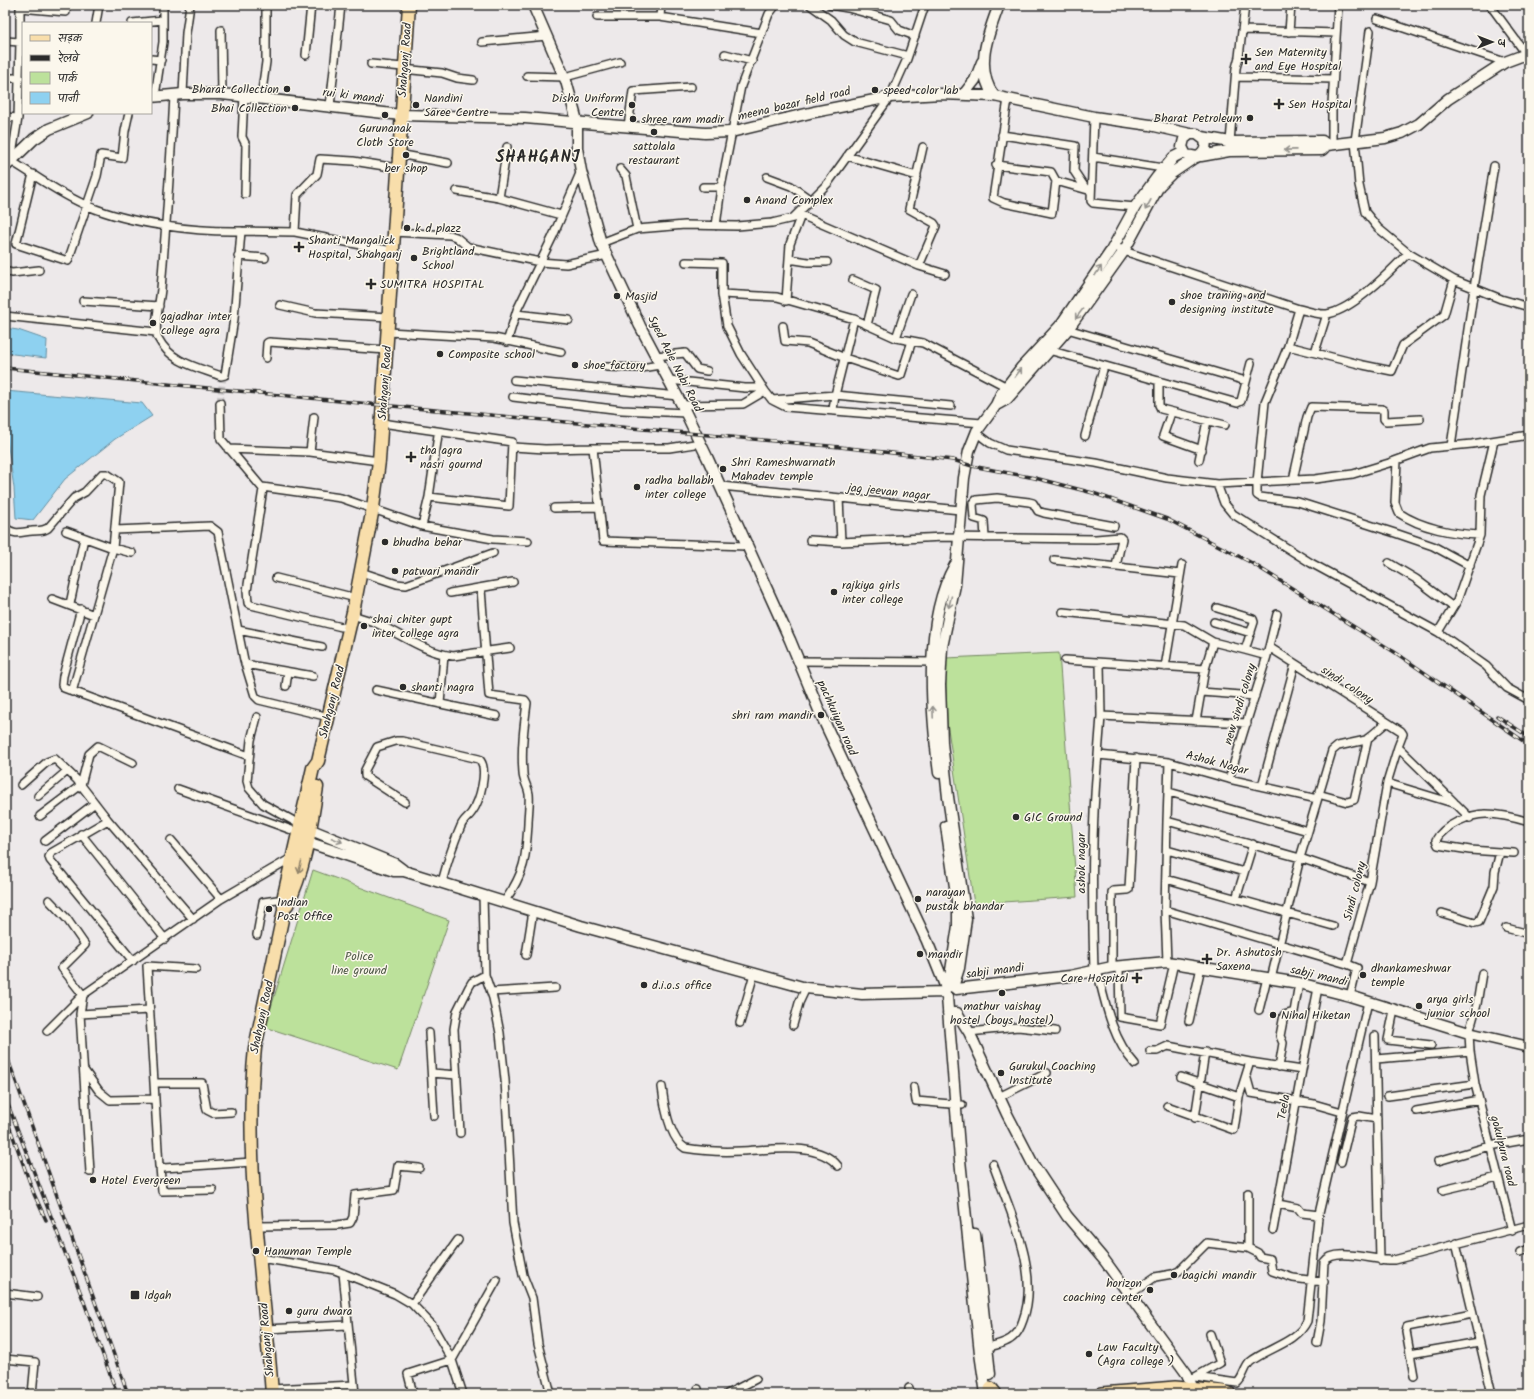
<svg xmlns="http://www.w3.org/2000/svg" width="1534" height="1399" font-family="Kalam,'Playpen Sans Deva',sans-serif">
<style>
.green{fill:#bce19b;stroke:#748663}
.water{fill:#8ed1f0;stroke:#668fa1}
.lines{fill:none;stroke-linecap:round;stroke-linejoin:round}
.street-tunnel{stroke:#c6c3c4;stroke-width:7;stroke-dasharray:7 3.5;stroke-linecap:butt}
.street-casing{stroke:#2b2b2b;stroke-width:10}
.secondary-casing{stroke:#2b2b2b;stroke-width:13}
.primary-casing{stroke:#2b2b2b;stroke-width:15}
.highway-casing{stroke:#2b2b2b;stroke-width:16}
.street{stroke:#fbf7ec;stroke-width:7}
.secondary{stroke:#fbf7ec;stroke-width:10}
.primary{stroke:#f8deab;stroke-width:12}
.highway{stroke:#f8deab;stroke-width:13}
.rail-casing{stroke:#2b2b2b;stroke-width:3.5}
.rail{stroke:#fbf7ec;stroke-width:2;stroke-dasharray:6;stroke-linecap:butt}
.oneway{stroke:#93918c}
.oneway2{stroke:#92846b}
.poi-dot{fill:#2b2b2b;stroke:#fbf7ec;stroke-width:1.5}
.labels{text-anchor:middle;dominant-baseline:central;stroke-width:3;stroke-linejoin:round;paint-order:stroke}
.poi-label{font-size:12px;fill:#2b2b2b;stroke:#fbf7ec;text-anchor:start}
.street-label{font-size:12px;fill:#2b2b2b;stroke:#fbf7ec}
.park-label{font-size:12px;fill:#4f5847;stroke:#fbf7ec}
.district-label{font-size:16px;font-weight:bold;letter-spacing:1px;fill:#2b2b2b;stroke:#fbf7ec}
</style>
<rect width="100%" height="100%" fill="#ede9ea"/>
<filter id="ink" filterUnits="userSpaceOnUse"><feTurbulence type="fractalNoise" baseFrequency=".025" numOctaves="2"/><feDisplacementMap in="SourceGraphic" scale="8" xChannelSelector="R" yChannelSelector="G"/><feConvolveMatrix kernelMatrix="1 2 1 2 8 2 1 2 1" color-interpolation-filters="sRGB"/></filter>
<g filter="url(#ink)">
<path class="green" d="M1059,653l18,244 -103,7 -27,-182 -2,-64z
M313,870l136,50 -51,150 -133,-43z"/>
<path class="water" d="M5,328l13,2 29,10 -1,18 -41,-5z
M5,391l137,12 10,13 -37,23 -50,40 -32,41 -17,-2 -2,-30 -9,-62z"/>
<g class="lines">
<path class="street-tunnel" d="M220,403l3,-27"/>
<g class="street-casing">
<path id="street" d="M20,5v37l3,1
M810,5l21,15 13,15 11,7 53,14
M830,5l18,3 43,12 8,10 16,6
M1490,5l39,53
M20,8l46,4
M597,17h63l102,16
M660,17l1,-12
M1377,19l128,43
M96,23l3,-18
M132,23l31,-3
M221,30l1,64
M1242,30l94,3
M1370,31l-15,110 4,44 6,27 13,16 30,25 46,27 47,19 28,8
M1289,32l2,-27
M5,41l15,1 -2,76 -13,-1
M482,42l65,-6
M725,54l27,7
M306,55l5,-50
M151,59l10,1
M371,64l32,3
M403,69l39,4 15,5 16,2
M527,76l38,1 55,-15
M1236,77l97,2
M5,78h15
M183,94l3,-61 4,-28
M174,95c-3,65 -8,130 -13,194 -1,12 -8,39 -3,49 13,25 39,29 63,38l4,-1 9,-56 7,-88 54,1 97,19
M155,96l8,-54v-37
M244,96l-2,41 4,8 -1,49
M261,98l5,-36v-57
M1008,99l-15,99 11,5 48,10 4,-32
M330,106l11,-101
M1094,117l-3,84 2,2 42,4
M18,118l-7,43c25,15 50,34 77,45 43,18 107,26 153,25
M628,126l5,-35 58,-4
M1002,135l73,11 -1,25 12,18
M1230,142l6,-74 3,-11 6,-52
M1332,145v-40l6,-100
M398,154l50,9
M847,156l70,20
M1093,157l70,11
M996,165l55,7 5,9 32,9
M620,169l6,7 11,53
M33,174l-17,70 52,17 29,-85 4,-21 21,3 3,-27 4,-18
M767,177l24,9 20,14
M703,187h18
M457,191l42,7 62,17
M499,198l8,-51
M799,212l2,3 118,51 26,8
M716,226l5,-39 20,-101 28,-72 7,-9
M295,232l2,-37 20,-21 3,-15 33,2 44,7
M393,232l57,3 6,2 12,10 72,15 26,2 41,-9
M601,243l36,-14 48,-4 52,1 35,-3 21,-5 35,-35 62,-86 17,-38 18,-54
M1114,246l10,5 175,58 -11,37 -23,56 -8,80v13l3,2 38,5 97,31 38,13 37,20
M238,256l27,2
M789,259l19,3h19
M686,262l36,1v31l5,32 14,28 24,37 7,9 14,7 196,16
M919,266l17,-40 -2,-3 -25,-14 14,-62
M5,271l7,2 27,-3
M853,280l23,10 -9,35
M722,294l55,3 77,22 42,19 27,5 84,44
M83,301l76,5
M786,301l4,-57 11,-29
M280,305l35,8 74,4
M1299,309c9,2 19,6 28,5 26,-4 63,-42 81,-61
M516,314l53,6
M5,316l151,16
M783,326l2,15 23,2 37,15 54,18 2,-1 11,-34
M1064,328l182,53
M388,332l106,6 67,14
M896,338l15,-44
M507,342l10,-32 36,-74 28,-65
M1288,346l75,19 29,6 11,-26 41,-30 10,-35
M1045,349l192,54 4,-2 10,-38
M1315,352l12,-38
M656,356l29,-3 12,16 10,2
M266,358l1,-15 2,-1 118,8
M607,367l34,1 19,-3
M514,380l164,16
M669,380l76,8h18
M1159,381v24l2,4 64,16
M513,397l109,13 64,3
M772,400l63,-5 19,-76
M220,403l1,36 42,50 -16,102 1,12 3,2 99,24
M682,405l61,-1 22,-13
M833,410l2,-15 116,11
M1171,413l-8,23 39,14
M382,423l130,19 -3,64 -80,-9
M977,433l13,10 16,7 90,13 71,15 50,6 98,-5 38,-5 36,-11 41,-15 42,-4 57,-9
M1085,436l19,-70
M1451,446l23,-158 20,-122
M513,447l32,2 48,-1 10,93 143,5
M591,448h78l32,-5
M228,449l82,3 69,9
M310,452l4,-35
M1199,460l8,-39
M1397,461l-2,42 4,10c22,15 54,21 81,22
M1293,480l14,-63 4,-10 71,2 2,1v9l2,2 34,-2
M1217,484l7,19 9,11 78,49 127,69 48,34 21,22 22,12
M721,486l239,24
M262,487l79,11 81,28 71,13 35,2
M839,498l2,44
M554,508l45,-1
M422,526l7,-29 9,-62
M5,527c9,9 16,5 27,4 6,-1 10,1 16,-3l18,-21 8,-9 11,-6 17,-18h5l12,8 -6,66 19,5
M115,530l95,-4 8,6 26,128 11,36 4,4 70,17
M66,531l47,17 -41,144
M985,538l-1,-17 -10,-3 -1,-14 3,-4 21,-2 32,4 4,1 5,8 6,2 70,13
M810,540l31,2 103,-5 152,2 24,-2 2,2 -6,27
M1054,560l126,14
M1389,563l27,16 37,28
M361,572l36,12 9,1 87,-32
M276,578l80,20
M481,589l8,106 36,5 2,3c-3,23 -6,46 -4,70 0,8 5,13 6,21 1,10 -1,20 -1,30 -2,34 -3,49 -24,78
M450,593l63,-11
M52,599l42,16
M70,604l14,-66
M1217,608l36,11 1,3 -9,28 22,6 -38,123
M81,609l-18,67 -1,9 2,3 185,68
M1063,612l121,13 29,17
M353,615c8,3 16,5 23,8 26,12 48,29 77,33l57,-8
M1214,622l37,11
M238,630l84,17
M1438,632l19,-31 23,-66 1,-40 13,-54
M1269,647l8,-33
M1267,656l2,-9 132,84 2,3 -5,13
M1065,660l140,9 8,-27 32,8
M798,661l138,1
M1100,663l1,53 -3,39 71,7
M245,664l68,12
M1165,667l17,-102
M286,686l2,-14
M376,690l121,26
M1201,692l54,4
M440,704l4,-49
M1101,716l146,7
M257,717l-6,23 -4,41 2,7 14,16 38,21
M1196,721l9,-52
M1387,783l11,-36 56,55
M21,785l26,-23 8,-3 22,21 31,40 85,99
M1262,786l33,-122
M178,789l122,44
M1169,792l139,39
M1318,794l29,8 7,-2 14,-62
M38,796l29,-25
M405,802l-40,-26v-6l12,-23 19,-6h6l77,18c10,9 1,42 -7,53 -3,5 -9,8 -11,14 -8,18 -14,37 -19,56
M40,816l41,-31 8,-31 9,-8 35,17
M108,820l-57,33 -2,4 1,3 83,101
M1167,821l2,-59 60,17 88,20
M81,834l84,105
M171,840l50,59
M45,841l50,-38
M1167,850l77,22
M1514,853l-44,-3 -32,-5 -2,-5c8,-15 34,-26 50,-26 14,0 30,4 43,8
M1166,879l167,47
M483,895l2,80 8,23 7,35 5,47 8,143 10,52 9,23 6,46 13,50
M1236,899l17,-55
M49,900l18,19 18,26 -23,23 21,27 -3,19 10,158
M1165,910l182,54
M1442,913l33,10 4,-1 15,-36 1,-14 5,-20
M1506,928l23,6
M257,935l6,-33 21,-3
M526,955l7,-44
M1167,962l-2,-52 2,-89 133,37 70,24
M1119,966l1,51 40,7 14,-61
M1112,967v-75l1,-1 14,-1 2,-1 7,-131
M196,969l-49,-3 12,200 5,2 88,-6
M1097,970c8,32 15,69 38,94
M1094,971c-2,-73 -3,-144 4,-216
M1482,973l-5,31 -8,29 1,18 5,33 37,147
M1271,979l29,-121 32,-107 6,-5 28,-6 20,-17
M491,992l64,-4
M1350,996l7,-28 -10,-4 23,-82 17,-99 69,21 14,14
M1259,1010l8,-32
M1394,1010l-6,30 43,5
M80,1014l69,-4
M1189,1021l12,-54
M740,1023l14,-49
M793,1025l6,-22 7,-15
M47,1031l36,-36 138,-96 72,-42
M969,1032l49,-5 37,4
M429,1033l5,83
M1375,1036l5,224
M1150,1051h7l11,-5 82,16 -11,35 -5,33 -67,-24
M1376,1059l94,-8
M1250,1062l52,8
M1279,1067l4,-24 -3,-7 4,-21 10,-3 5,-29
M84,1070l15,21 11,9 45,-1
M432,1073l25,2
M1246,1075l5,18 63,11 28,8
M1181,1077l58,20
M154,1083h48l5,27 6,3 18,-1
M662,1087c2,17 7,51 23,61 18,3 37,4 56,3 28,-1 78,-10 97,15
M914,1087l2,14 46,4
M1388,1096l87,-12
M999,1097l48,-24
M1416,1111l63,-11
M1195,1118l10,-66
M460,1133l-6,-104 3,-18 12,-24 3,-5 13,-7
M1438,1161l52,-15 39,-7
M1341,1162l11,-45 7,-1 18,3
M160,1167l2,24 51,-1
M1443,1190l55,-13
M1248,1193v55l10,5 2,4 10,2 2,12 21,7 31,4
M1278,1204l20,4 4,5 17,2
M258,1226l79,-1 13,-2 3,-6 2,-22 39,-5 4,-24 21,2
M1273,1230l29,-160 16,-82
M1456,1243l36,151
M1520,1252l9,-3
M260,1258l75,12 60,24 17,10 20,21 20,35 11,34
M343,1273l12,121
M5,1293l32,4
M1129,1295l26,-18 17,-3 7,-3 28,-28 41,5
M412,1304l46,-64
M266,1329l82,-4
M1317,1343l4,-22 3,-59c11,-16 53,0 70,-2l135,-35
M986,1348c9,-3 22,-5 28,-12 5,-4 7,-10 9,-16 18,-48 -14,-110 -30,-156
M1410,1354l69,-12
M5,1359l30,3 -3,32
M1414,1376l-8,-45 1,-4 65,-13
M1195,1377l42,6c6,-4 7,-15 13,-21 17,-14 47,-19 57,-41l11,-103 50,-216
M1195,1377l25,-14 -10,-29
M909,1388l2,6
M271,1389l83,-4
M698,1389l1,5
M413,1394l-5,-20 44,-14 45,-80
M727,1394l29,-15"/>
</g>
<g class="secondary-casing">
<path id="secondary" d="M533,5l33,76 11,40v27l4,23 20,72 39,83 42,79 25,52 83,183 31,75 106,226 19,47
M999,5c-11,29 -25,63 -5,91l100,21 56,8 40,9h7l8,6c2,8 -1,14 -8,17l-11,-2 -4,-8 2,-8 6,-5
M964,94l11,-14 7,-18
M151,97l32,-3h39l179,21 124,3 180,15 26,-1 83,-20 76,-15 51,-3 53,2
M1202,137l28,5 92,-1 5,4 58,-7 17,-5 17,-9 29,-25 57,-37 24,-9
M1201,156l28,-5 93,-1 5,-5
M5,167l29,-28 15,-10 39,-16
M996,405l11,-6 61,-70 21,-29 35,-49 35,-65 13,-13 22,-15
M939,773c-8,-61 -16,-153 16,-208
M946,826l12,81v19l-9,57
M304,827l91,37 8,6
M301,840l93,31h10l177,55 225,62 56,6 83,-2
M953,987l6,-19 7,-49 -18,-122 -6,-54 -2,-58 2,-38 13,-62 9,-107 5,-27 8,-20 19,-26 5,-11 20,-26 39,-42 51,-75 24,-44 22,-30 17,-20 10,-5
M956,989l114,-13 42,-9 55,-5 132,21 51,13 119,37 60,14
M947,997l13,163 20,193 6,41
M948,1013h9l12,19 38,82 27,52 33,50 38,45 55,76 27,37 6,15
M975,1234l15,140"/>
</g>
<g class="primary-casing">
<path id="primary" d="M287,905c18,-34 24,-80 30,-118
M272,1394c-8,-115 -29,-231 -17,-346l29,-138v-15l29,-127 5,-7 35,-149 20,-104 6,-47 30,-456"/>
</g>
<g class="highway-casing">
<path id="highway" d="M991,1389l4,5
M1102,1394l73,-6 49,4 5,2"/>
</g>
<use href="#street" class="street"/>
<use href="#secondary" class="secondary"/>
<use href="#primary" class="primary"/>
<use href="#highway" class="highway"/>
<g class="rail-casing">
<path id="rail" d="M5,368l365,36 470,43 113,13 19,6 63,12 58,15 74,26 83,43 146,91 133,92
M1497,716l32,21
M5,1051l123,343
M5,1097l79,205 33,92
M7,1120l27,74 12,26"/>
</g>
<use href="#rail" class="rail"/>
</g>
<defs><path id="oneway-shaft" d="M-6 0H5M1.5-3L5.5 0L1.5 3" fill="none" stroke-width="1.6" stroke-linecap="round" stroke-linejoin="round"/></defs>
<g class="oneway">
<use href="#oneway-shaft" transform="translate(1290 150) rotate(179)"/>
<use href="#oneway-shaft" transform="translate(1148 205) rotate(119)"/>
<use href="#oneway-shaft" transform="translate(1098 271) rotate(-56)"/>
<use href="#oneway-shaft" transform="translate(1079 314) rotate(127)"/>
<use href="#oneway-shaft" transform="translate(1018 373) rotate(-53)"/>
<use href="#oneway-shaft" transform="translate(950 602) rotate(104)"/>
<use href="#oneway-shaft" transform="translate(933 712) rotate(-92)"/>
<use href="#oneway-shaft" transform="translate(337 840) rotate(22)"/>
</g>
<use class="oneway2" href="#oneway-shaft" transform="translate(300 867) rotate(104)"/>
</g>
<g class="poi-dot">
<path d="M1244 53h4v4h4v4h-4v4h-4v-4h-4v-4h4z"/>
<circle cx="287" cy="89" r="4"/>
<circle cx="875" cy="90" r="4"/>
<path d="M1277 98h4v4h4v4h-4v4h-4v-4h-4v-4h4z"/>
<circle cx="416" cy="105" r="4"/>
<circle cx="632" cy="105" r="4"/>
<circle cx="295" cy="108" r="4"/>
<circle cx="385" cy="115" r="4"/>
<circle cx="1250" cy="118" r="4"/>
<circle cx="633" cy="119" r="4"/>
<circle cx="654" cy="132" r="4"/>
<circle cx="406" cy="155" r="4"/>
<circle cx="747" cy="200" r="4"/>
<circle cx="407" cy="228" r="4"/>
<path d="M297 241h4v4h4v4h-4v4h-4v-4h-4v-4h4z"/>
<circle cx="414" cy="258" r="4"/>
<path d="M369 278h4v4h4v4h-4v4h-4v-4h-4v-4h4z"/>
<circle cx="617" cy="296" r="4"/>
<circle cx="1172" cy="302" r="4"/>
<circle cx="153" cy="323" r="4"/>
<circle cx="440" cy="354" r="4"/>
<circle cx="575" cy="365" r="4"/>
<path d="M409 451h4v4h4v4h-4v4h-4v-4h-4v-4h4z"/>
<circle cx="723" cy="469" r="4"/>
<circle cx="637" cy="487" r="4"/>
<circle cx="385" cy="542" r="4"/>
<circle cx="395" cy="571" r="4"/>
<circle cx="834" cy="592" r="4"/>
<circle cx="364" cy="626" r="4"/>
<circle cx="403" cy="687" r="4"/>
<circle cx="821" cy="715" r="4"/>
<circle cx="1016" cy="817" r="4"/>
<circle cx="918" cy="899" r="4"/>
<circle cx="269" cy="909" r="4"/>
<circle cx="920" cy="954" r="4"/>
<path d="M1205 953h4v4h4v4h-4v4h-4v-4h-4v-4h4z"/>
<circle cx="1363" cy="975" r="4"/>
<path d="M1135 972h4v4h4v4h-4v4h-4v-4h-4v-4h4z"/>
<circle cx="644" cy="985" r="4"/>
<circle cx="1002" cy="993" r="4"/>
<circle cx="1419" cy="1006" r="4"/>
<circle cx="1273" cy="1015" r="4"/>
<circle cx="1001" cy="1073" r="4"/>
<circle cx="93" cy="1180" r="4"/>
<circle cx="256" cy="1251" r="4"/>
<circle cx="1174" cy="1275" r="4"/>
<circle cx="1150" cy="1290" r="4"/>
<rect x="130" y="1290" width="10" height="10" rx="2"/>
<circle cx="289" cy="1311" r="4"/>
<circle cx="1089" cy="1354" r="4"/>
</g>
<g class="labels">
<g class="poi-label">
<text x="1255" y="52">Sen Maternity<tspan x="1255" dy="14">and Eye Hospital</tspan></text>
<text x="279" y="89" text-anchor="end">Bharat Collection</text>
<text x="883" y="90">speed color lab</text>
<text x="424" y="98">Nandini<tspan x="424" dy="14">Saree Centre</tspan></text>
<text x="624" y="98" text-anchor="end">Disha Uniform<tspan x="624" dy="14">Centre</tspan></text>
<text x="1288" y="104">Sen Hospital</text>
<text x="287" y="108" text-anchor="end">Bhai Collection</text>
<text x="1242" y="118" text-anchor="end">Bharat Petroleum</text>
<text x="641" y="119">shree ram madir</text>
<text x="385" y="128" text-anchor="middle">Gurunanak<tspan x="385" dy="14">Cloth Store</tspan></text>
<text x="654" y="146" text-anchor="middle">sattolala<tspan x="654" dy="14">restaurant</tspan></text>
<text x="406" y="168" text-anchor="middle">ber shop</text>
<text x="755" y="200">Anand Complex</text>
<text x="415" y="228">k d plazz</text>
<text x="308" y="240">Shanti Mangalick<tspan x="308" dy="14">Hospital, Shahganj</tspan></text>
<text x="422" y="251">Brightland<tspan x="422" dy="14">School</tspan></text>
<text x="380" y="284">SUMITRA HOSPITAL</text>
<text x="1180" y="295">shoe traning and<tspan x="1180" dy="14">designing institute</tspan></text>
<text x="625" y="296">Masjid</text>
<text x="161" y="316">gajadhar inter<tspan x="161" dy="14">college agra</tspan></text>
<text x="448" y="354">Composite school</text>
<text x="583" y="365">shoe factory</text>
<text x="420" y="450">tha agra<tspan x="420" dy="14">nasri gournd</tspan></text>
<text x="731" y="462">Shri Rameshwarnath<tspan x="731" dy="14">Mahadev temple</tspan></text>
<text x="645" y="480">radha ballabh<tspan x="645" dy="14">inter college</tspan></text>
<text x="393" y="542">bhudha behar</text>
<text x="403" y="571">patwari mandir</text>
<text x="842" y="585">rajkiya girls<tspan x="842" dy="14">inter college</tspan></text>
<text x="372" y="619">shai chiter gupt<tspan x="372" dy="14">inter college agra</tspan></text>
<text x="411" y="687">shanti nagra</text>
<text x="813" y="715" text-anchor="end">shri ram mandir</text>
<text x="1024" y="817">GIC Ground</text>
<text x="926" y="892">narayan<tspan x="926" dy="14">pustak bhandar</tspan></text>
<text x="277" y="902">Indian<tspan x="277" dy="14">Post Office</tspan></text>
<text x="1216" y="952">Dr. Ashutosh<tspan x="1216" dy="14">Saxena</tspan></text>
<text x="928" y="954">mandir</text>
<text x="1371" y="968">dhankameshwar<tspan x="1371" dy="14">temple</tspan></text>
<text x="1128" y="978" text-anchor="end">Care Hospital</text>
<text x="652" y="985">d.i.o.s office</text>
<text x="1427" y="999">arya girls<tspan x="1427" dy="14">junior school</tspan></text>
<text x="1002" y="1006" text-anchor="middle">mathur vaishay<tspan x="1002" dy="14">hostel (boys hostel)</tspan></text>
<text x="1281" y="1015">Nihal Hiketan</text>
<text x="1009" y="1066">Gurukul Coaching<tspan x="1009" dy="14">Institute</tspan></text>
<text x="101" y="1180">Hotel Evergreen</text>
<text x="264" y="1251">Hanuman Temple</text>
<text x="1182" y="1275">bagichi mandir</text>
<text x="1142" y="1283" text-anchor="end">horizon<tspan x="1142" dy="14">coaching center</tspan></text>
<text x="144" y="1295">Idgah</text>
<text x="297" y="1311">guru dwara</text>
<text x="1097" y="1347">Law Faculty<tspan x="1097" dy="14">(Agra college )</tspan></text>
</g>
<g class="street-label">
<text transform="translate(405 60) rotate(-86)">Shahganj Road</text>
<text transform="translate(353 96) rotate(7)">rui ki mandi</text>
<text transform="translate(794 104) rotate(-13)">meena bazar field road</text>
<text transform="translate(675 364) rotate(63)">Syed Aale Nabi Road</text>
<text transform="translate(385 383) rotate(-86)">Shahganj Road</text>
<text transform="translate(889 492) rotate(6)">jag jeevan nagar</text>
<text transform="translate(1347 685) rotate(33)">sindi colony</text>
<text transform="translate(332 702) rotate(-76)">Shahganj Road</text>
<text transform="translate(1240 704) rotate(-73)">new sindi colony</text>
<text transform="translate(837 718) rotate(66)">pachkuiyan road</text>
<text transform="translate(1217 763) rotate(15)">Ashok Nagar</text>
<text transform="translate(1081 863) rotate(-90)">ashok nagar</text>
<text transform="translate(1355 891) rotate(-76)">Sindi colony</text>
<text transform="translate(995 971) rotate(-7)">sabji mandi</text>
<text transform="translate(1319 976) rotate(13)">sabji mandi</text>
<text transform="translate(262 1017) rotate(-78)">Shahganj Road</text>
<text transform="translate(1284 1107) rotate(-80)">Teela</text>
<text transform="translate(1503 1151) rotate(76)">gokulpura road</text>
<text transform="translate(267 1340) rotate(-95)">Shahganj Road</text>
</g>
<g class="park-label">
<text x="359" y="956">Police<tspan x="359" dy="14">line ground</tspan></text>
</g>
<g class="district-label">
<text x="538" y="157">SHAHGANJ</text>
</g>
</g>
<rect width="1534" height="1399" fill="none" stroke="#fbf7ec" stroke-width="20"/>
<rect x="10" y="10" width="1514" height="1379" fill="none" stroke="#2b2b2b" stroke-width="1.5" filter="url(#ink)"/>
<rect x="22" y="22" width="130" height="92" fill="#fbf7ec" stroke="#a8a59f"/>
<rect x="30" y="35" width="20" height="6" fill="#f8deab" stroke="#a8a59f"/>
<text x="58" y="42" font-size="12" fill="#2b2b2b">सड़क</text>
<rect x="30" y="55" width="20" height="6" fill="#2b2b2b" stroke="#a8a59f"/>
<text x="58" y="62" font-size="12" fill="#2b2b2b">रेलवे</text>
<rect x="30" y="72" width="20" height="12" fill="#bce19b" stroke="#a8a59f"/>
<text x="58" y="82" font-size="12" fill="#2b2b2b">पार्क</text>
<rect x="30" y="92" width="20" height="12" fill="#8ed1f0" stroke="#a8a59f"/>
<text x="58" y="102" font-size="12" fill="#2b2b2b">पानी</text>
<g transform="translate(1492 42) rotate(90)" stroke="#fbf7ec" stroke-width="3" paint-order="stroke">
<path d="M0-3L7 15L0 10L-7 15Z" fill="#2b2b2b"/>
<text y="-6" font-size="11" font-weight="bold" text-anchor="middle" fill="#2b2b2b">उ</text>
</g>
</svg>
